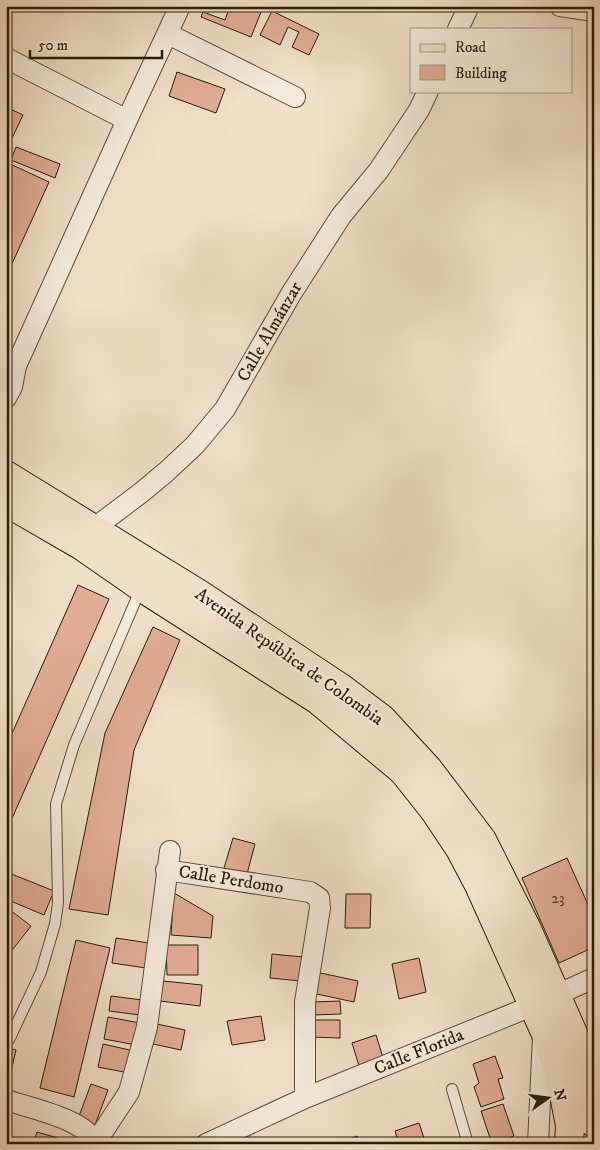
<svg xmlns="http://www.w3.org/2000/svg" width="600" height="1150" font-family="'IM FELL DW Pica',serif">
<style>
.building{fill:#e2ad96;stroke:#291c08}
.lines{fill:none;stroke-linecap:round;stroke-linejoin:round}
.lane-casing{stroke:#5b4d38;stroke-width:12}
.street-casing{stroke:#5b4d38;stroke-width:22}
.primary-casing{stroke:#291c08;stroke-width:30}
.lane{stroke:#f5ebdb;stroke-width:10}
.street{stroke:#f5ebdb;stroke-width:20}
.primary{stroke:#f0e0c8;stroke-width:28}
.labels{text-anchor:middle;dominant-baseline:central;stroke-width:4;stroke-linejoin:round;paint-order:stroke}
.number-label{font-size:15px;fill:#57402c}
.street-label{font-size:18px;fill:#291c08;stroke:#f5ebdb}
</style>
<rect width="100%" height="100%" fill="#f0e0c8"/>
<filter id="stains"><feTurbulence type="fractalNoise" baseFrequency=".004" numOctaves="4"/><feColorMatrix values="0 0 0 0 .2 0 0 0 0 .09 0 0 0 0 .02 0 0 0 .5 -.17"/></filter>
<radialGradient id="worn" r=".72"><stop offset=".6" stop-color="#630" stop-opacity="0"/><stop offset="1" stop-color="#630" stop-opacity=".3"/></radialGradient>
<path class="building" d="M230,6l33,1 -12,30 -50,-20 2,-5 22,8z
M272,11l47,23 -10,21 -17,-8 7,-15 -11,-5 -8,18 -20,-10z
M177,72l48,17 -9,24 -47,-17z
M6,107l17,8 -17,36z
M16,147l44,17 -5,14 -44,-18z
M6,162l43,20 -43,95z
M78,585l31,14 -103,233v-85z
M153,627l27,13 -46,110 -26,165 -39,-6 36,-176z
M233,838l22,6 -8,30 -23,-6z
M567,858l27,60v29l-35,16 -37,-85z
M9,873l45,18 -10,24 -38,-16v-19z
M174,893l39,23 -2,22 -40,-3z
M346,894h25l-1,34h-25z
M6,907l25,19 -25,32z
M116,938l33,5 -3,25 -34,-5z
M76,940l34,8 -36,149 -34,-9z
M166,945h32v30h-31z
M272,954l31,3 -2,24 -31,-3z
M419,958l7,34 -27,7 -7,-35z
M316,972l42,9 -4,21 -42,-9z
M163,981l39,4 -2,21 -40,-5z
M111,996l31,4 -2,15 -31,-4z
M340,1001l1,13 -29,1v-13z
M261,1016l4,24 -33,5 -5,-24z
M108,1017l32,6 -4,22 -32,-6z
M309,1020h31v18l-31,-1z
M157,1024l28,6 -4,20 -28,-6z
M376,1035l8,26 -24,8 -8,-26z
M103,1044l31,7 -5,22 -31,-6z
M6,1048l10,2 -6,26 -4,-1z
M495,1056l8,22 -5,1 6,20 -23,8 -7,-20 5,-4 -6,-19z
M91,1084l17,6 -13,35 -17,-6z
M503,1104l11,32 -22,8 -11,-33z
M419,1123l7,21h-27l-4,-13z
M37,1132l21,6 -2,6h-23z
M357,1136l3,8h-22z"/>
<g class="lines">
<g class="lane-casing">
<path id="lane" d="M9,1040l32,-68 14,-48 3,-21 -2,-99 18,-59 67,-157
M452,1089l16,55"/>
</g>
<g class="street-casing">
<path id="street" d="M560,6l34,5
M458,29l11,-23
M168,34l127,63
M6,58l121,62
M6,398l6,-11 4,-21 111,-246 53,-114
M87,538l6,-9 49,-37 24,-20 29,-27 30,-36 66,-115 50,-78 38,-46 40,-60 9,-19
M166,870l144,22 9,6 1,10 -15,94v96
M6,1100c24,8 80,19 90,44
M96,1142l33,-50 18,-65 23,-176
M206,1144l99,-46 227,-92 62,-28
M538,1144l5,-108"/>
</g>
<g class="primary-casing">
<path id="primary" d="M6,475l193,119 142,94 41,31 46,50 54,71 44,87 50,113 9,30 9,53
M6,502l76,44 59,41 177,113 85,71 31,39 26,39 19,36 71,158 14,52 6,30 -1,19"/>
</g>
<use href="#lane" class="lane"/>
<use href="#street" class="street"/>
<use href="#primary" class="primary"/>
</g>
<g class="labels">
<g class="number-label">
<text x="558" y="898">23</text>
</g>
<g class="street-label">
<text transform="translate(270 332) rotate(-60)">Calle Almánzar</text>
<text transform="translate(289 657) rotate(35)">Avenida República de Colombia</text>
<text transform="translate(231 880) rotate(9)">Calle Perdomo</text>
<text transform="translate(419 1052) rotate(-22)">Calle Florida</text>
</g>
</g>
<rect width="600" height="1150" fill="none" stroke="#f0e0c8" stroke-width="25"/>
<rect x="8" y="8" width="585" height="1135" fill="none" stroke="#291c08" stroke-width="2.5"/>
<rect x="12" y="12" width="575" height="1125" fill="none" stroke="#291c08"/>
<rect x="410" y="28" width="162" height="65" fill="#f5ebdb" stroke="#a39887"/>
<rect x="420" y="44" width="25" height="8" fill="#f0e0c8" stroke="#a39887"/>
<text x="455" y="52" font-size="15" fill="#291c08">Road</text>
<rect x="420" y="65" width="25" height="15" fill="#e2ad96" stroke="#a39887"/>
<text x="455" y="78" font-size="15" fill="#291c08">Building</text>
<g transform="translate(548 1098) rotate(76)" stroke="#f5ebdb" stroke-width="4" paint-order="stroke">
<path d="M0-4L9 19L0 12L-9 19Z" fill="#291c08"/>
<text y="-8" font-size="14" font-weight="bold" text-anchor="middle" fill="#291c08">N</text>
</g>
<path d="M30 50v8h132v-8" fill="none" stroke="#291c08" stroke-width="2.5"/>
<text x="38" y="50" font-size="15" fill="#291c08" stroke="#f5ebdb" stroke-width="4" paint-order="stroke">50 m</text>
<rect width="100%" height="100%" filter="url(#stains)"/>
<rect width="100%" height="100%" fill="url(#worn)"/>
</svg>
